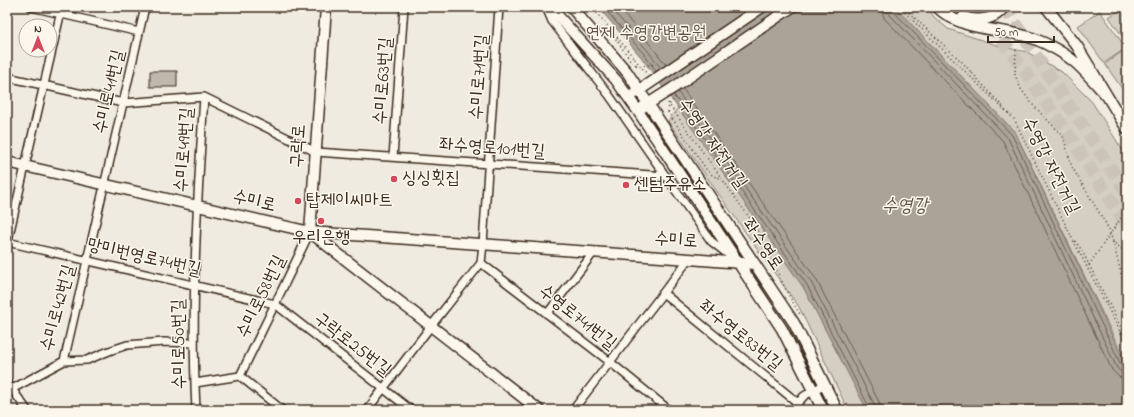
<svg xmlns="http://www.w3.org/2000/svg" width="1134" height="417" font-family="'Indie Flower','Poor Story',sans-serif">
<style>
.green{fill:#d5cec3;stroke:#887c70}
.water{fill:#aca397;stroke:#7f7367}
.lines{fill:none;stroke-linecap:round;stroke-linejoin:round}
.shore{stroke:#685a4e;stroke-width:1}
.building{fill:#c0b8ad;stroke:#3b2a1e}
.highway-tunnel{stroke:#ccc4b9;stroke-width:13;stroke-dasharray:13 6;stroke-linecap:butt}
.street-casing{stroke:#3b2a1e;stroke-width:10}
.secondary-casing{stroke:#3b2a1e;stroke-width:13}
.path{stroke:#3b2a1e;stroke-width:1.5;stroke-dasharray:1 3;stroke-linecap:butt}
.street{stroke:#fbf7ec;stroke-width:7}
.secondary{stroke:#fbf7ec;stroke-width:10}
.path-bridge{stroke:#3b2a1e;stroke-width:1.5;stroke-dasharray:1 3;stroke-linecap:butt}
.poi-dot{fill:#d1495b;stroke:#fbf7ec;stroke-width:1.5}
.labels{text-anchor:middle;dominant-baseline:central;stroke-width:3;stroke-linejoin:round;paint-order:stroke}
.park-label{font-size:18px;fill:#625347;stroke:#fbf7ec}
.street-label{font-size:18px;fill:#3b2a1e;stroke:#fbf7ec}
.poi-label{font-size:18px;fill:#3b2a1e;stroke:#fbf7ec;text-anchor:start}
.water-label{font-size:19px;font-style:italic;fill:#635448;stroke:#fbf7ec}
</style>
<rect width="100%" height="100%" fill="#f0ebe0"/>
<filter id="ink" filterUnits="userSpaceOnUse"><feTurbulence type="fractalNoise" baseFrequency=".025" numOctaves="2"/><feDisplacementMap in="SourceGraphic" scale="8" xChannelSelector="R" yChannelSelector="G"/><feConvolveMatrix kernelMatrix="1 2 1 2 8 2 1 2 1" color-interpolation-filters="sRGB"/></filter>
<g filter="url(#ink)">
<path class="green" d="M887,7h40l7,10 14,12 55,18 24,5 35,20 30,30 35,55v207l-112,-232z
M1124,7h3v36l-18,-26z
M1100,11l26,37 -22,15 -26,-37z
M1126,49l1,1v46l-22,-32z
M687,96l54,83 135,231h-28l-49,-103 -42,-58 -89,-128z"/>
<path class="water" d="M598,7h297l120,125 112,235v43h-260l-64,-123 -125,-179 -37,-51z"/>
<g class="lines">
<path class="shore" d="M603,7l41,47 12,17
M610,7l38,44 13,17
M618,7l35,41 13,17
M881,7l1,6 3,6 118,122 109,229 7,7 8,2
M887,7v4l3,4 118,123 109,230 4,4 6,1
M892,7l1,4 119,124 109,230 3,2 3,1
M683,89l133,190 63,123 2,8
M678,92l133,190 63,122 1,6
M674,95l133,190 62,122 1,3"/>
</g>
<path class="building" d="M150,71h27v16h-27z"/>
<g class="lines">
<path class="highway-tunnel" d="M980,7l90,130 57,89
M1004,7l123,186"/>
<g class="street-casing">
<path id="street" d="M31,7l108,25
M499,7l-16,237 -2,19 129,99 59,48
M546,7l6,14 57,74 102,146 23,18
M7,77l116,26 81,-6 112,55 350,24
M393,157l11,-150
M7,242l268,62 136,106
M7,244l55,-237
M663,293l135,110
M547,314l47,-62
M64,361l23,-1 22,-9 18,-6 37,-3 30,1
M240,376l70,-144
M7,382l20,28
M195,383l45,-7 42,34
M12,389l52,-28 81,-354
M196,410c-5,-104 1,-208 8,-313
M367,410l64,-84 50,-63
M573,410l116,-151
M792,410l12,-14 21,-12"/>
</g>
<g class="secondary-casing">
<path id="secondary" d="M550,7l66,73 22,31 144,218 41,81
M571,7l56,65 167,251 43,87
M937,7c26,26 66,20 98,32 13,5 31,15 42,25 10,9 20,21 29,31
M1046,7l31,39 50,83
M963,17c15,5 32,3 41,-10
M635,93l127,-86
M643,107l30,-19 119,-81
M7,162l303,70 379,27 66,5
M310,232l229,178
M310,232l16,-225"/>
</g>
<path class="path" d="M591,7l12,13 44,54
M899,7l115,112 57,117 56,109
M903,7l59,55 41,45
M609,29l22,32 5,4
M1016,50l-1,25 6,14 12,16 30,31 9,31 37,62 4,13 9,7 5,1
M668,103l86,121 34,70 13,22
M668,112l38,57 7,7 7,2
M1075,241l6,8 46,90
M1113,242l14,54
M1089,265l38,-56"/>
<use href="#street" class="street"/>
<use href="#secondary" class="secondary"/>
<path class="path-bridge" d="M636,65l4,1 16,-2
M668,112l1,-7 8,-10"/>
</g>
</g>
<g class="poi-dot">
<circle cx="394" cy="179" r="4"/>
<circle cx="626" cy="185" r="4"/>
<circle cx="298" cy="201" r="4"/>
<circle cx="321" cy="221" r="4"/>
</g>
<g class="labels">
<g class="park-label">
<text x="646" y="34">연제 수영강변공원</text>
</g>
<g class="street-label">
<text transform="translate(480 77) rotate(-86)">수미로71번길</text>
<text transform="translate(384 81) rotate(-86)">수미로63번길</text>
<text transform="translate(110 92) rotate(-77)">수미로41번길</text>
<text transform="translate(712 144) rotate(55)">수영강 자전거길</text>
<text transform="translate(299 146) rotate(-86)">구락로</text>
<text transform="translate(492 149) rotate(4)">좌수영로101번길</text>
<text transform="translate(185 150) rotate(-86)">수미로49번길</text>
<text transform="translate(1050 166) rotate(63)">수영강 자전거길</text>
<text transform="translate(254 202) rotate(13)">수미로</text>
<text transform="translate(676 241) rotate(4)">수미로</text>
<text transform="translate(762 245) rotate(56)">좌수영로</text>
<text transform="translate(144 258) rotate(13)">망미번영로74번길</text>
<text transform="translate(262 297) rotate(-64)">수미로58번길</text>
<text transform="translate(59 308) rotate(-75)">수미로42번길</text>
<text transform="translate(577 318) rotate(38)">수영로741번길</text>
<text transform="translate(740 336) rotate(39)">좌수영로83번길</text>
<text transform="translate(180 344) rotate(-91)">수미로50번길</text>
<text transform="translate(352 345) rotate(38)">구락로25번길</text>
</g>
<g class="poi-label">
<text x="402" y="179">싱싱횟집</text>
<text x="634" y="185">센텀주유소</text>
<text x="306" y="201">탑제이씨마트</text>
<text x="321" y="238" text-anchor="middle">우리은행</text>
</g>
<g class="water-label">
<text x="905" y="206">수영강</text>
</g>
</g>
<rect width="1134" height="417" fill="none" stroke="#fbf7ec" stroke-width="24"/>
<rect x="12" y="12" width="1110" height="393" fill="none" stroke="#3b2a1e" stroke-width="1.5" filter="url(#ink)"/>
<g transform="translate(38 38)"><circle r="19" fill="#fbf7ec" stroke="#aea59a"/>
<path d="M0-3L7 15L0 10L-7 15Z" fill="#d1495b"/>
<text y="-6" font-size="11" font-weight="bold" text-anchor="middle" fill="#3b2a1e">N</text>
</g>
<path d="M988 36v6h66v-6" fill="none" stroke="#3b2a1e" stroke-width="2"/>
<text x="994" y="36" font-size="12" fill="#3b2a1e" stroke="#fbf7ec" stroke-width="3" paint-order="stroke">50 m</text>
</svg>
